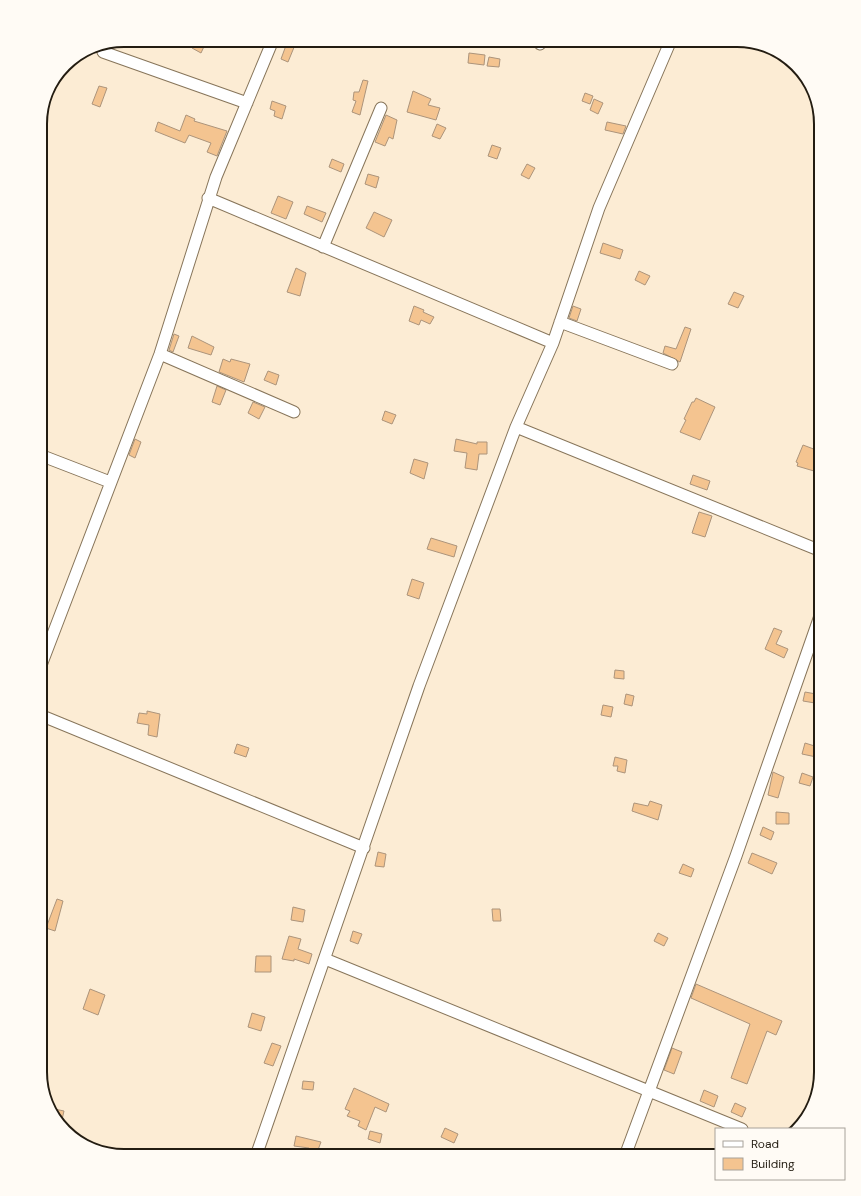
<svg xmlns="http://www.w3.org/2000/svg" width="861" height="1196" font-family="'DM Sans',sans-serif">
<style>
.building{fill:#f4c490;stroke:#ac947b}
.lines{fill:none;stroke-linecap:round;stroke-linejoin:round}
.minor-casing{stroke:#87755a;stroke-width:13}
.minor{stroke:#fff;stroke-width:11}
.rim{fill:none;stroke:#231c11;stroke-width:2}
</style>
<rect width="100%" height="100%" fill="#fcecd4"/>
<path class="building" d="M196,40h11l-6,13 -9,-5z
M288,40h9l-9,22 -7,-3z
M469,53l16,2 -1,10 -16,-2z
M489,57l11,2 -1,8 -12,-1z
M363,80l5,1 -8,34 -8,-3 4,-11 -3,-1 1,-8h5z
M99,86l8,2 -7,19 -8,-3z
M413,91l18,8 -3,6 12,3 -4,12 -29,-8z
M585,93l8,3 -3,8 -8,-3z
M594,99l9,4 -5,11 -8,-4z
M272,101l14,5 -4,13 -8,-3 1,-5 -5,-2z
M186,115l9,4 -1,2 33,10 -10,25 -10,-4 4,-9 -22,-8 -4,8 -30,-12 3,-9 22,9z
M386,115l11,5 -4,19 -4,-2 -4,9 -10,-4z
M607,122l19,4 -3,8 -18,-4z
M437,124l9,4 -6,11 -8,-3z
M492,145l9,3 -4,11 -9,-3z
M332,159l12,5 -3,8 -12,-5z
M527,164l8,4 -6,11 -8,-4z
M368,174l11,3 -3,11 -11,-4z
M278,196l15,6 -7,17 -15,-6z
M307,206l19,7 -4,9 -18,-8z
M374,212l18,8 -8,17 -18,-9z
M603,243l20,7 -3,9 -20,-6z
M296,268l10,5 -6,23 -13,-4z
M639,271l11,5 -5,9 -10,-5z
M734,292l10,4 -6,12 -10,-4z
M414,306l10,4 -1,2 11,5 -4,7 -9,-4 -2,5 -10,-4z
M573,306l8,3 -4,12 -8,-3z
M685,327l6,2 -11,33 -17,-9 2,-7 11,3z
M174,334l5,2 -6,16 -4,-2z
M192,336l22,11 -3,8 -23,-7z
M223,359l7,3 1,-3 19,5 -6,18 -25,-10z
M268,371l11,4 -3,10 -12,-5z
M217,386l9,4 -6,15 -8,-3z
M696,398l19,9 -15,33 -20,-8 6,-12 -2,-1 8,-17h2z
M253,402l12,5 -6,12 -11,-6z
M385,411l11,4 -4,9 -10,-4z
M135,439l6,3 -6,16 -6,-3z
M456,439l21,5v-2h10v12h-8l-2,16 -12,-2 2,-15 -13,-2z
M803,445l16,6 -2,4 2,1 -5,15 -17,-5 1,-3 -2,-1z
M414,459l14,4 -4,16 -14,-6z
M693,475l17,6 -3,9 -17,-6z
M699,512l13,4 -7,21 -13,-4z
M431,538l26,8 -3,11 -27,-8z
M412,579l12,4 -5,16 -12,-4z
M774,628l8,3 -6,13 12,5 -4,9 -19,-9z
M615,670l9,1v8l-10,-1z
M805,692l11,2 -1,9 -12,-2z
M626,694l8,2 -2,10 -8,-2z
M603,705l10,2 -2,10 -10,-2z
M147,711l13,3 -3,23 -9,-2 1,-10 -12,-2 2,-10 8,1z
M805,743l16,5v10l-19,-4z
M237,744l12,4 -3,9 -12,-4z
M615,757l12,3 -2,13 -8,-2 1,-5h-5z
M773,772l11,5 -6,21 -10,-3z
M802,773l11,4 -3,9 -11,-3z
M650,801l12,4 -4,15 -26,-9 2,-8 14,3z
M776,812l13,1v11h-13z
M763,827l11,5 -3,8 -11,-5z
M378,852l8,2 -2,13 -9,-1z
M752,853l25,10 -5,11 -24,-11z
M683,864l11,5 -3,8 -12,-4z
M57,899l6,2 -8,30 -9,-3z
M293,907l12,3 -2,12 -12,-2z
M492,909h8l1,12h-8z
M353,931l9,3 -4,10 -8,-3z
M658,933l10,5 -4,8 -10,-5z
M289,936l12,3 -3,10 14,5 -3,10 -15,-5v2l-12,-2z
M256,956h15v16h-16z
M696,984l86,37 -6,14 -9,-4 -20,53 -16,-6 19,-54 -59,-26z
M90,989l15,6 -7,20 -15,-6z
M252,1013l13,4 -4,14 -13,-4z
M272,1043l9,3 -8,20 -9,-3z
M672,1048l10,4 -8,22 -10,-4z
M303,1081l11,1 -1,8 -11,-1z
M354,1088l35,16 -3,8 -11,-5 -9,23 -8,-4 2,-5 -13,-5 3,-5 -5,-2z
M704,1090l14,6 -4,11 -14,-6z
M735,1103l11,5 -4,9 -11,-5z
M50,1108l14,3 -3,13 -10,-10z
M445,1128l13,6 -4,9 -13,-6z
M370,1131l12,3 -2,9 -12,-4z
M296,1136l25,6 -5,13 -9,-3 2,-4 -15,-2z"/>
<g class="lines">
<g class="minor-casing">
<path id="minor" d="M540,44l1,-4
M103,52l144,51
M208,198l345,145
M323,247l58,-139
M560,322l112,42
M160,354l134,58
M516,427l305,124
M40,455l70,27
M40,668l120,-314 56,-177 57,-137
M40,715l324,133
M325,959l417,170
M256,1156l163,-470 97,-259 37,-84 46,-135 72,-168
M625,1156l111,-300 85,-243"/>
</g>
<use href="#minor" class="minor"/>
</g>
<path d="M0 0H861V1196H0ZM124 47H737A77 77 0 0 1 814 124V1072A77 77 0 0 1 737 1149H124A77 77 0 0 1 47 1072V124A77 77 0 0 1 124 47Z" fill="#fffbf5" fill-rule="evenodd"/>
<path class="rim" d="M124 47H737A77 77 0 0 1 814 124V1072A77 77 0 0 1 737 1149H124A77 77 0 0 1 47 1072V124A77 77 0 0 1 124 47Z"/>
<rect x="715" y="1128" width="130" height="52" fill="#fffbf5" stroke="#a7a29a"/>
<rect x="723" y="1141" width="20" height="6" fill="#ffffff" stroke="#a7a29a"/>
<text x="751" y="1148" font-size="12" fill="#231c11">Road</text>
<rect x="723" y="1158" width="20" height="12" fill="#f4c490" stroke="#a7a29a"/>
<text x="751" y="1168" font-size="12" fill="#231c11">Building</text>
</svg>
